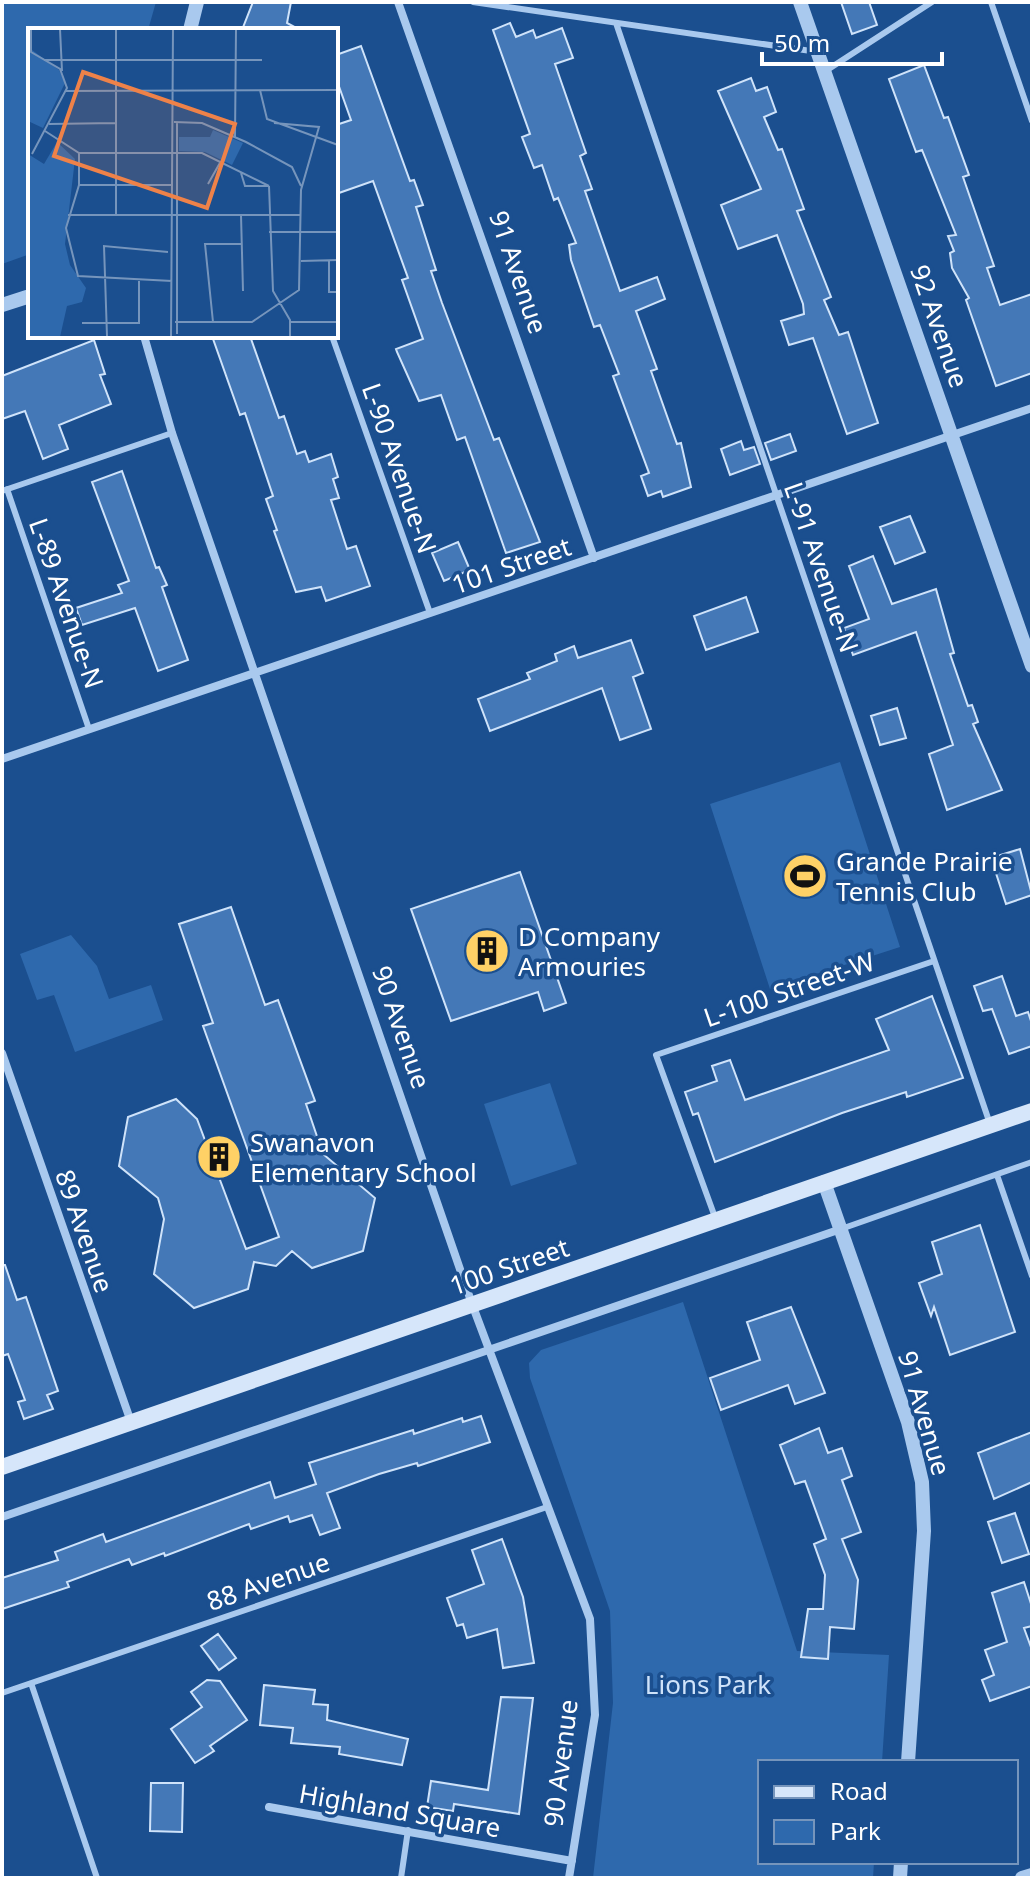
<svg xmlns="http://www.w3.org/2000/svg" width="1034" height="1880" font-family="'Noto Sans',sans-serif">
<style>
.green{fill:#2e69ad}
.building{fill:#4478b7;stroke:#cfe3fa;stroke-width:2}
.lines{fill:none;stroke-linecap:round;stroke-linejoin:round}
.service{stroke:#a9c9ee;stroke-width:6}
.minor{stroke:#a9c9ee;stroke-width:8}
.tertiary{stroke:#a9c9ee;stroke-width:14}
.secondary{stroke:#d6e6fa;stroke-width:16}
.labels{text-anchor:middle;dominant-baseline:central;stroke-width:7;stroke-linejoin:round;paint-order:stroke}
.street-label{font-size:26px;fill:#fff;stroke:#1b4f8f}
.poi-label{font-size:26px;fill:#fff;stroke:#1b4f8f;text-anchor:start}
.park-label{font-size:26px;fill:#cfe3fa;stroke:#1b4f8f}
.inset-road{fill:none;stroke:#7695bc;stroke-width:2}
.view{fill:#ee8249;fill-opacity:0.15;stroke:#ee8249;stroke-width:4}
.inset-edge{fill:none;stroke:#fff;stroke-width:4}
</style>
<rect width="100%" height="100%" fill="#1b4f8f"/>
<path class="green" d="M2,2h154l-8,28h-118v224l-28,10z
M840,762l60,185 -130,42 -60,-185z
M71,935l26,31 12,33 42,-14 12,35 -88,32 -21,-57 -17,5 -17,-46z
M550,1083l27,81 -66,22 -27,-82z
M683,1302l114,349 92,4 -7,107h-122v100h114l-1,16h-280l20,-175 -3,-92 -80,-233 -1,-15 12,-13z"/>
<path class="building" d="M253,2h38l-4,21 13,7h-58z
M841,2h28l8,23 -25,9z
M510,23l6,14 17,-7 3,8 26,-10 11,30 -18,6 31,89 -6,3 12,33 -7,2 35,100 37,-14 8,22 -29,12 21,58 -6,2 26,73 4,-1 10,44 -28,10 -2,-6 -13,5 -7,-20 8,-3 -36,-97 6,-2 -19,-49 -6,2 -23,-67 -2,-15 7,-2 -18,-45 -4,2 -12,-35 -8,3 -12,-31 8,-3 -37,-104z
M361,46l49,135 4,-1 9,25 -7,2 20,63 -5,1 11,32 52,137 5,-2 41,104 -34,11 -41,-116 -8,3 -16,-45 -22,6 -22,-49 -1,-3 27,-10 -21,-59 6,-2 -35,-97 -37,13v-69l15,-5 -15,-42v-23z
M924,65l20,53 4,-1 21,58 -6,2 31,89 -7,2 13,37 32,-11v79l-36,13 -30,-86 3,-2 -17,-30 -2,-15 4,-2 -6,-15 8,-1 -34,-85 -6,2 -27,-73z
M751,78l5,13 11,-4 9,25 -12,5 14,33 4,-1 22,60 -7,2 34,86 -7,3 15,35 9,-3 30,91 -31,11 -34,-96 -24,7 -8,-24 23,-7 -1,-10 -26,-69 -39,14 -17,-44 40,-16 -43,-98z
M212,336h38l29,82 5,-2 13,38 8,-3 4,11 22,-8 7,23 -5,2 6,19 -8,2 16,49 9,-3 14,40 -44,15 -5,-14 -25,5 -22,-61 3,-1 -11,-31 7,-3 -28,-83 -5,2z
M94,340l11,34 -5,1 11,29 -52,21 9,24 -25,10 -18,-48 -23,8v-43z
M790,434l6,17 -25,9 -6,-17z
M741,441l3,9 10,-3 6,17 -30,11 -9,-26z
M122,471l34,97 3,-1 8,18 -5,2 26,73 -30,11 -23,-63 -53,17 -6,-17 46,-15 -4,-8 11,-4 -37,-99z
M910,516l15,36 -30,12 -15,-37z
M458,542l12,28 -26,11 -12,-28z
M873,556l19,48 44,-15 18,64 -4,1 18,52 4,-1 6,17 -5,2 29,66 -55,20 -18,-56 24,-9 -37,-113 -63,23 -9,-27 25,-9 -20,-53z
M746,597l12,35 -52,18 -12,-34z
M631,640l12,33 -10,4 18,52 -31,11 -18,-52 -112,43 -12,-32 52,-20 -3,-6 30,-12 -2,-7 19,-8 4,12z
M897,708l9,30 -26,7 -9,-29z
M1020,849l12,46 -26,9 -15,-46z
M520,872l46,131 -22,8 -6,-19 -87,29 -40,-112z
M231,907l34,98 13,-5 37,101 -9,3 17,50 52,44 -12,53 -51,17 -20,-17 -16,15 -22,-4 -6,27 -54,19 -40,-34 10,-55 -6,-21 -39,-32 9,-49 48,-18 21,20 49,130 33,-12 -76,-211 10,-3 -34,-99z
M1002,976l14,40 12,-4 4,12v22l-23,8 -17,-45 -9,2 -9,-25z
M932,996l31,82 -56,19 -1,-5 -64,21 -127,49 -17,-49 -5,2 -8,-23 32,-11 -5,-15 18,-6 15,40 144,-50 -13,-31z
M980,1225l35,107 -65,23 -16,-48 -3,9 -12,-33 23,-9 -10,-32z
M2,1265h3l12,35 9,-3 32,94 -11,4 6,14 -29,10 -6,-17 7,-2 -17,-46 -6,2z
M791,1307l34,86 -30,11 -7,-19 -67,25 -11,-32 50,-18 -13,-38z
M481,1416l9,26 -72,24 -1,-3 -38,11 -52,19 13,35 -20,7 -8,-20 -22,7 -2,-6 -37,13 -2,-5 -84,32 -1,-3 -32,12 -3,-6 -62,23 2,5 -67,22v-31l56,-18 -3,-8 48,-18 3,8 164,-60 5,16 41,-14 -7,-21 104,-33 1,4 48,-16 1,4z
M819,1428l9,25 14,-5 10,28 -10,4 19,52 -19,7 16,41 -4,49 -24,-2 -2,32 -27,-2 7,-48h15l2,-34 -11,-31 12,-5 -21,-58 -10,3 -15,-39z
M1032,1432v50l-38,17 -16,-46z
M1015,1513l14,41 -27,9 -14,-41z
M502,1539l21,58 11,66 -31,5 -6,-39 -30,9 -4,-14 -6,2 -10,-28 37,-14 -12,-34z
M1024,1582l8,25v19l-8,2 8,22v36l-42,15 -8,-21 12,-5 -9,-25 22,-8 -15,-49z
M218,1634l18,24 -17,12 -18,-24z
M207,1680l13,1 27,39 -37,26 4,5 -19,12 -24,-34 31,-22 -11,-15z
M264,1685l51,5 -2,14 15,1 -1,15 81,19 -6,26 -63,-11 1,-7 -49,-4 2,-15 -33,-3z
M501,1697l32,1 -14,116 -65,-10 -1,7 -26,-4 4,-26 57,9z
M151,1783h32l-1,49 -32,-1z"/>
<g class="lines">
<path class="service" d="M473,2l345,50
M991,2l41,119
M616,23l374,1101
M824,72l108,-70
M332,336l98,277
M7,489l82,240
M2,491l170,-58
M997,1175l35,101
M716,1220l-60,-165 278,-94
M841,1229l191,-67
M31,1683l66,195
M2,1693l545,-186
M401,1878l7,-48"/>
<path class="minor" d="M398,2l196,556
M144,336l28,97 300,871 118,315 5,96 -26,163
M2,759l1030,-351
M2,1053l129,369
M2,1517l839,-288
M269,1807l303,54"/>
<path class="tertiary" d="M800,2l232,664
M190,30l7,-28
M2,305l28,-9
M824,1182l84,240 14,60 2,49 -16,231
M900,1878l1,-16
M1022,1878l10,-3"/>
<path class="secondary" d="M2,1467l1030,-356"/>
</g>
<defs>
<g id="stadium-disc" transform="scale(2.3)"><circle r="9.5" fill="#ffd166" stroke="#1b4f8f"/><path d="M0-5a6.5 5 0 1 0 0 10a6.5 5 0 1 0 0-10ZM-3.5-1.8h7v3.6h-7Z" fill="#111"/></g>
<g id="building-disc" transform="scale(2.3)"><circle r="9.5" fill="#ffd166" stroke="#1b4f8f"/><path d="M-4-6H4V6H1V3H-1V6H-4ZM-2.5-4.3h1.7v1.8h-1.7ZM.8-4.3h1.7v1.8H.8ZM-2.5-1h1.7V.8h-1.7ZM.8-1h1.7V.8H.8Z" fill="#111"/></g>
</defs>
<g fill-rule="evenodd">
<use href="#stadium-disc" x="805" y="876"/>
<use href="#building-disc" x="487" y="951"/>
<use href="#building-disc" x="219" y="1157"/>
</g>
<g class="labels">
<g class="street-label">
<text transform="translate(519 272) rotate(71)">91 Avenue</text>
<text transform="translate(940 326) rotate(71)">92 Avenue</text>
<text transform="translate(400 468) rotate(71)">L-90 Avenue-N</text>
<text transform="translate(511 565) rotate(-19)">101 Street</text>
<text transform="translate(822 567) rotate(71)">L-91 Avenue-N</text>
<text transform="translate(67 603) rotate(71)">L-89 Avenue-N</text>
<text transform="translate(789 989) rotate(-19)">L-100 Street-W</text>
<text transform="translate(402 1027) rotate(71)">90 Avenue</text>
<text transform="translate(85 1231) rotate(71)">89 Avenue</text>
<text transform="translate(509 1266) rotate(-19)">100 Street</text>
<text transform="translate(925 1413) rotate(74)">91 Avenue</text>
<text transform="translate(268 1581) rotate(-19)">88 Avenue</text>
<text transform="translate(560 1763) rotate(-83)">90 Avenue</text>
<text transform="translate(400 1810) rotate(10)">Highland Square</text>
</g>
<g class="poi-label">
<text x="836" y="861">Grande Prairie<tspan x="836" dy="30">Tennis Club</tspan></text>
<text x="518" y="936">D Company<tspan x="518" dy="30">Armouries</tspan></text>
<text x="250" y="1142">Swanavon<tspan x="250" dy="30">Elementary School</tspan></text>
</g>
<g class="park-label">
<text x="708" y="1684">Lions Park</text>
</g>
</g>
<g transform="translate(28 28)">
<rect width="310" height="310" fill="#1b4f8f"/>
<path d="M0,0l4,22 27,20 6,13 -22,45 -15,-7zM185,102l30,13 -11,22 -27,-13 -26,-1v-14h31zM29,114l18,17 -10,85 5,21 16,23 -4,14 -15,4 -7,31h-32v-183l16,10z" fill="#2e69ad"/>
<path class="inset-road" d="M3,0l307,1M3,0v24l29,17 7,19 -35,66M32,1l2,42M16,32h218M232,62l7,29 71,26M37,63l273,-1M146,94l28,1 44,19 46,25 9,19M149,94v212M21,96l67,-1M17,103l34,22h123l67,33M207,109l1,-107M51,125v32l-13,43 12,48 94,5M213,145l4,13h23M180,156l13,-23M51,157h93M241,158l4,105 17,29v18M40,187h233M213,187l2,76M88,188v-187M241,204h69M301,232v32h9M273,233l37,-1M147,294h77l47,-32 2,-100 18,-63 -45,-4M185,294l-8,-78h36M262,294h48M54,295h57v-42M79,308l-3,-90 64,6M143,310l2,-310"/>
<path class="view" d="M55,44l152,52 -28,84 -153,-52z"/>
<rect width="310" height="310" class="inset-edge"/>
</g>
<rect width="1034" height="1880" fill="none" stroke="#ffffff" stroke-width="8"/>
<rect x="758" y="1760" width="260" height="104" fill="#1b4f8f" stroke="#7695bc" stroke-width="2"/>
<rect x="774" y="1786" width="40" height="12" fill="#d6e6fa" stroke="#7695bc" stroke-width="2"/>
<text x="830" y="1800" font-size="24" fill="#ffffff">Road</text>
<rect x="774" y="1820" width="40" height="24" fill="#2e69ad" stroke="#7695bc" stroke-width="2"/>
<text x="830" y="1840" font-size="24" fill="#ffffff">Park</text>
<path d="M762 52v12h180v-12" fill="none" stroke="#ffffff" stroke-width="4"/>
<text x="774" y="52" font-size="24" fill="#ffffff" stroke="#1b4f8f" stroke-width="6" paint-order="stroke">50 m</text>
</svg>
